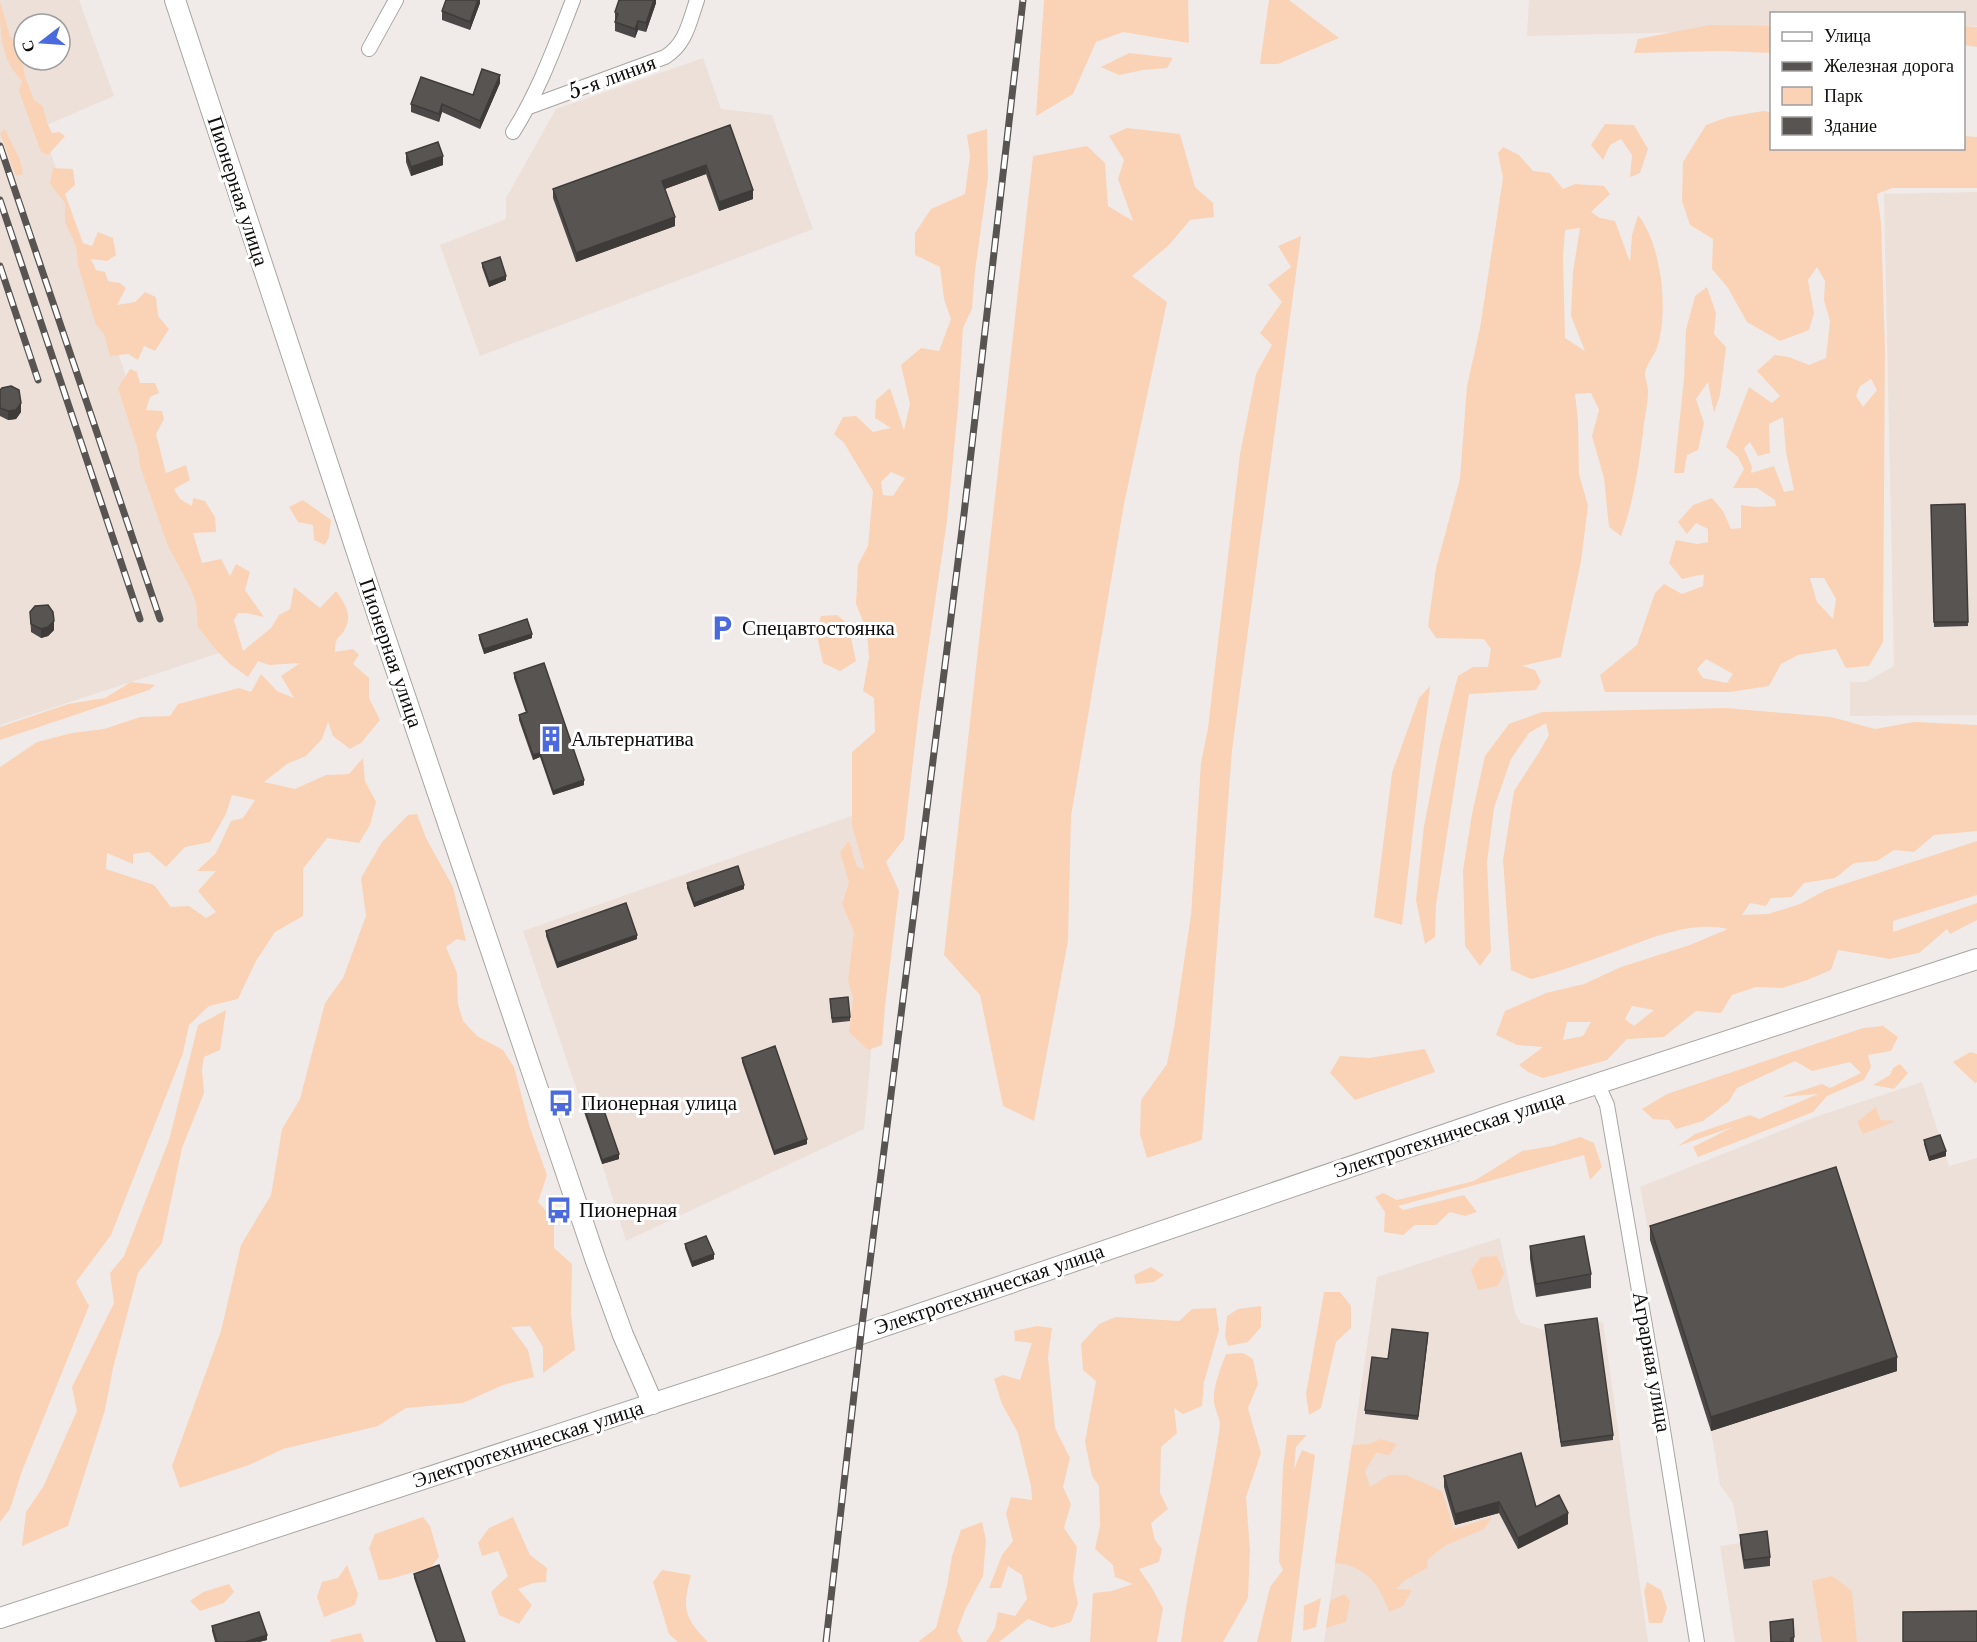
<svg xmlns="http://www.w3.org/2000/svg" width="1977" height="1642" font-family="'Libre Baskerville',serif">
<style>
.built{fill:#ece0d8;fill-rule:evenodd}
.green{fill:#fad3b6;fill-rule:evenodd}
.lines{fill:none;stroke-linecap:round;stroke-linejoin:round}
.street-casing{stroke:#a8a4a1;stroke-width:16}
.secondary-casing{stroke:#a8a4a1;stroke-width:22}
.street{stroke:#fff;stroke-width:14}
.secondary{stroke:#fff;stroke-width:20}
.rail-casing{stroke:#575452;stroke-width:7}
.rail{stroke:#fff;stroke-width:4.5;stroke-dasharray:14;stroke-linecap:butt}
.wall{fill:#4c4847}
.shaded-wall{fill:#3e3b39}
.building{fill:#585452;stroke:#3e3b39;stroke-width:1.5}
.labels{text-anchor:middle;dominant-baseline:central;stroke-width:6;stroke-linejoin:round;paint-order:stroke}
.street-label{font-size:21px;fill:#0f0d0c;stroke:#fff}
.poi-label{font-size:21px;fill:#0f0d0c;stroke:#fff;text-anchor:start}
</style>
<rect width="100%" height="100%" fill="#f0ebe8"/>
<path class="built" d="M0,0h79l35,96 -72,31 177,526 -219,72zM24,24h36v36h-36z
M1529,0h448v26h-13v-12h-192l-1,16 -244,6z
M703,58l18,51 51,6 41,114 -333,127 -40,-111 66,-26v-21l50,-89z
M1977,192v523l-127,1v-34h16l28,-16 -10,-472z
M857,814l27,21 -14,231 -6,63 -238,112 -24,-77 -79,-233z
M1922,1082l27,84 28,-8v484h-242l-15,-96 20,-3 -7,-40 -13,-18 -9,-54 -61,-191 -10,-53 178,-71z
M1500,1238l15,75 6,10 24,7 58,-8 45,320h-324l53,-365z"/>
<path class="green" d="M1044,0h144l1,43 -66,-11 -27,10 -23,52 -37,22z
M1269,0h20l50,38 -61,26h-18z
M0,1l10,35 11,19 4,21 9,24 9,6 3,14 6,13 7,-1 6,4 -17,19 -7,-3 -22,-61 3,-10c-22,-22 -22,-50 -22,-80z
M1710,25l61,1v27l-49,-2 -88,2 4,-14z
M1964,26l13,1v20l-13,-2z
M1129,53l44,5 -6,10 -24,2 -24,5 -18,-8z
M1763,111l8,1 1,36h192v-12l13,1v51h-85l-15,6 4,28 4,127 -2,293 -14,24 -23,2 -10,-19 -38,6 -17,9 -12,22 -39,6h-125l-5,-17 37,-30 18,-52 9,-9 18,10 21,-8 1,-12 -22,5 -13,-16 7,-23 21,4 11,-2v-13l-12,-6 -9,11 -9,-12 15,-17 19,-7 11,13 8,18 10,-1v-23l15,2 20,-1 -1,-6 -18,-12h-24l11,-19 -6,-12 -12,-10 23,-60 23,16 8,-7 -23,-25 18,-16 14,2 20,8 17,-7 4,-37 -6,-21 1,-19 -8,-14 -9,13 6,33 -5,17 -29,11 -33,-19 -19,-34 -16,-19 1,-30 -23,-14 -8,-24 1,-39 23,-37 22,-8zM1871,379l6,11 -14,17 -7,-11 4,-10zM1783,417l3,35 8,38 -10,2 -10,-26 -23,7 1,-6 -8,-19 6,-6 8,14 12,-3 -1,-29zM1810,578h14l12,21 -3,20 -16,-17zM1706,659l27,15 -6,9 -24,-5 -6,-9z
M1605,124l29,1 14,24 -8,24 -10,4 2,-22 -11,-16 -11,6 -7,15 -12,-15z
M1127,128l53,6 15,53 18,16 1,14 -24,3 -21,25 -37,31 35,26 -43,202 -53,312 -3,125 -34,180 -31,-15 -23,-111 -36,-40 89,-799 54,-10 18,17 3,43 25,15 -15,-42 6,-19 -15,-24z
M5,129l15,31 3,14 -7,2 -16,-43z
M987,129l1,49 -13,93 -3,38 -9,19 -5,80 -11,113 -28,189 -15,129 -18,23 13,29 -14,115 -3,39 -14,5 -19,-18 4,-34 -5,-18 6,-48 -12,-28 7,-21 -9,-31 9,-11 8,26 8,3 -13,-44v-74l23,-20 -1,-34 -11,-7 6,-34 -2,-26 -11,-27 2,-39 10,-19 5,-55 -29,-48 -10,-9 9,-17 13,-1 17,16 18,-4 -16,-10 1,-18 14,-12 14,42 6,-26 -9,-39 20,-17 18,3 12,-32 -7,-20 -4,-32 -25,-12v-22l16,-24 34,-15 5,-38 -3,-21zM891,472l14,6 -12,18 -10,-1 -2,-13z
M1503,147l16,8 14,16 17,2 13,16 12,-5 29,2 6,8 -19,18 9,6 15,3 15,41 2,-27 6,-20c24,30 31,97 19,133 -3,8 -11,17 -12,25 0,6 3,12 3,18 0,14 -4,28 -5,42 -5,35 -9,69 -22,103l-12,-9 -5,-49 -12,-42 7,-26 -8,-17 -16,1 3,26 1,54 9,32 -7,55 -20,96 -39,9 13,4 6,12 -5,8 -67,4 -33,211 -1,32 -10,7 -9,-44 8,-74 16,-81 18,-69 15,-9h15l3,-18 -7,-10 -48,-1 -8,-12 8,-58 24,-89 7,-93 13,-58 23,-150 -5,-25zM1580,228l-7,44 -2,44 14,35 -20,-13 -2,-82 2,-26z
M53,168l20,1 2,16 -10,9 18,49 9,3 6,-14 15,6 3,17 -9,6 -16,-2 5,11 9,2 3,9 12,2 6,5 -9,17 18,-3 10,-10 11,5 2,19 11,13 -14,22 -11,-5 -6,14 -10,-6 -18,2 -6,-22 -8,-9 -18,-60 -2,-19 -11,-24v-19l-15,-19z
M1301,236l-69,514 -30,390 -55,18 -7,-24 1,-34 26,-36 7,-36 17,-113 10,-152 7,-35 32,-274 16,-80 16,-29 -12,-12 22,-31 -14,-17 23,-18 -13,-21z
M1707,287l9,26 -2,21 12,13 -6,48 -6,18 -6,-31 -12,17 8,24 -6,27 -11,5 -3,18h-10l10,-94 2,-49 9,-34z
M130,369l7,3 3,11h15l4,10 -9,4 -4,13 16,1 2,8 -8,15 10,39 20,-8 4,15 -16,9 6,10 12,7 1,-8 12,3 10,16 1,15 -23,1 9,30 19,-4 9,17 6,-12 14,8 -5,18 19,27 -18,-4h-8l-4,7 9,31 28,-23 8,-13 11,-6 4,-22 26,21 16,-17c8,11 16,22 10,36 -5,12 -11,7 -11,25l18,-3 6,6 -6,9 16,14v20l11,22 -19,23 -11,6 -17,-13 -5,-14 -6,17 -16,17 -19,8 -23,18 31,7 31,-14 23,-1 14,-16 2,23 11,21 -6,23 -11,18 -32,-5 -24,31v47l-28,16 -19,29 -18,38 -29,7 -20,19 -6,28 -72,182 -35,47 13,24 -67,165 -12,38 -10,13v-755l37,-25 35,-9 32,-4 36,-12 30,-1 8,-12 61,-16 12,4 10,-18 16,17 17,7 -13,-22 19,-13 -31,2 -11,-4 -10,16 -18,-13 -13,-13 -19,-24 -2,-24 -6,-16 -22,-41 -28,-80 -2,-16 -20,-62zM232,795l23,5 -12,18 -12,3 -15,32 -19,18h19l-18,20 18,21 -10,6 -17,-12 -18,1 -17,-22 -48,-16 1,-16 26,11v-10l16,-2 17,15 19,-20 25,-5 16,-28z
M303,500l28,20 -2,17 -4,8 -11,-5 -1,-15 -15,-3 -9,-15z
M837,615l11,9 8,37 -16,10 -17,-8 -7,-32 5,-15z
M131,682l24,3 -6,5 -149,50v-13l68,-23 37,-6z
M1430,686l-28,239 -28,-8 18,-144 27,-75z
M1726,708l105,9 44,12 39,-7 63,3v106l-43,4 -20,17 -20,-2 -17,11 -23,2 -19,15 -31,5 -12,14 -21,1 -5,8 -16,-3 -8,12 26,-1 32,-10 26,-14 151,-49v54l-84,26v11l84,-29v17l-27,14 -3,-5 -28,24 -29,6 -52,-9 -7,20 -24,10 -25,8 -26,-1 -24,8 -11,18 -25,-2 -32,26 -37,2 -20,21 -64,18 -15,-6 -9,-7 24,-18 -26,-2 -21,-10 9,-24 41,-18 38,-9 37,-17 69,-22 38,-16c-39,-9 -81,11 -117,24 -26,9 -52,19 -80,26l-20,-9 -8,-110 11,-69 24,-37 11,-19 -3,-12 -17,10 -18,26 -17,49 -7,54 4,89 -11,15 -15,-20 -2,-76 9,-56 13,-58 24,-32 33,-12zM1632,1006l22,4 -20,16 -9,-7zM1591,1022l-8,14 -20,4 4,-18z
M417,814l9,24 27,49 13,54 -9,-2 -11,8 11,26 1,31 5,17 14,15 26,14 11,17 16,61 17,47 -9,27 16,18v28l18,16 -1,49 4,37 -32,23v-26l-13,-21 -19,1 17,23 6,27 -31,8 -40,18 -57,5 -28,18 -95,23 -34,16 -69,23 -8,-22 49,-135 20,-86 30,-50 11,-66 18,-30 25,-96 18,-25 23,-62 -5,-38 21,-36 26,-27z
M226,1010l-6,40 -16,7 -2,12 2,24 -22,55 -20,95 -24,30 -25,95 -8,42 -37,116 -46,20 4,-34 17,-25 34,-76 -5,-24 42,-84 -4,-30 14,-17 45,-116 29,-115z
M1883,1026l15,11 -7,14 -23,4 3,12 -7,13 -37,16 -14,16 -115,45 -5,-10 40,-20 -55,19 17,-12 55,-19 9,4 59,-25 -37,3 41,-13 8,4 31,-15 -11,-11 -38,9 -17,-10 -58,27 -8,13 -26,20 -27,8 -7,-9 -16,-1 -11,-10 25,-15 196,-66z
M1425,1049l10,23 -80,28 -25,-27 10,-17 29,2z
M1970,1052l7,2v28l-2,1 -22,-21z
M1900,1064l8,9 -14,16 -21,-4 17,-10 3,-7z
M1876,1107l4,13 16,1 -33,13 -6,-12z
M1580,1137l14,6 8,24 -12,13 -6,-25 -186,51 5,4 61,-15 13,17 -12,4 -15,-4 -14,13h-21l-12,10 -19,-3 1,-20 -10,-15 8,-4 14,7 77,-19 48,-30 30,-5z
M1497,1256l7,17 -6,13 -20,4 -7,-20 10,-13z
M1151,1267l13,8 -10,7 -18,2 -2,-9z
M1324,1292h16l11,14v22l-15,14 -15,66 -12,7 -3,-21z
M1261,1306v21l-13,15 -20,4 -3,-10 2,-20 11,-7z
M1216,1308l3,22 -15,52 -2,24 -19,8 -9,-6 3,25 -16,14 -1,46 8,16 -17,14 4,17 7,9 -3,13 -20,7 13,19 11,20 -6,34h-67l3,-49 19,-2 21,-7 -18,-7 -2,-12 -18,-16 5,-23 -1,-40 -7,-10 -7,-34 11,-61 -13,-11 -2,-26 18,-20 17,-7 63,4 13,-12z
M1037,1326l15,2 -4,29 7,71 15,30 -7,29 8,17 -7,24 13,19 -4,32 5,25 -7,18 -19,6 -24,-9 -29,23h-13l9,-14 3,-16 17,4 12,-17 -5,-24 -14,-9 -7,22h-12l13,-33 11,-14 -7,-27 5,-17 21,3 -1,-14 -13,-53 -16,-29 -8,-25 9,-4 17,5 12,-37 -17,-2 -1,-10z
M1243,1353l10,6 5,25 -10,24 13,45 -15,44 4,53 -2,48 -25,44h-42c9,-70 27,-139 38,-209 2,-16 0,-12 -4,-26 -5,-14 6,-40 11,-53z
M1287,1435h20l-11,12 -2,22 8,-19 13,5 -24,187h-34l13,-55 13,-17 -4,-8 4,-95z
M1380,1439l17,5 -8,11 -13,-2 -11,18 5,16 19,-12h17l36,16 12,38 38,-12 -8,12 -38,16 -18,14 -1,9 -22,12 -9,9 16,1 -9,16 -14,6c-10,-28 -22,-46 -54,-49l17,-118 18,-1z
M423,1517l7,9 9,31 -8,10 -41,12 -11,1 -10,-32 6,-14z
M513,1517l17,38 17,13 -1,14 -13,1 -15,6 14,16 -13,19 -20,-9 -8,-23 17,-16 -10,-25 -16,5 -4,-13 11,-15z
M982,1522l4,18 -3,36 -18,34 -8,21 6,11h-45l18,-14 11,-42 5,-30 9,-26z
M347,1565l11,29 -3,11 -31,12 -7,-20 5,-15 16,-4z
M662,1570l29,5c-9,34 -7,42 17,67h-30l-9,-8 -16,-52z
M1832,1576l20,15 5,51h-35l-10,-61z
M1647,1582l14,8 6,18 -5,15h-13l-5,-32z
M229,1584l5,8 -10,11 -24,8 -10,-10 13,-9z
M1344,1594l6,6 -4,22 -20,6 4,-27z
M1321,1598l-5,29 -13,4 1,-25z
M361,1633l3,9h-33l-1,-2z"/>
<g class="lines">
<g class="street-casing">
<path id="street" d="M369,49l27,-49
M529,107l136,-50c21,-13 24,-34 32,-57
M513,132c26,-41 42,-86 60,-132
M1598,1085l9,20 56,325 34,212"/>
</g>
<g class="secondary-casing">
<path id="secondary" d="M175,0l206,625 215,636 27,74 30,69
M0,1618l773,-254 729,-249 475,-156"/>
</g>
<use href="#street" class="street"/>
<use href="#secondary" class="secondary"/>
<g class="rail-casing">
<path id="rail" d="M0,146l160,473
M0,200l140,419
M0,266l38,114
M826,1642l35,-309 103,-819 59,-514"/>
</g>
<use href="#rail" class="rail"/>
</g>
<path class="wall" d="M480,0v3l-10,27 -28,-10v-9z
M656,0v3l-10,29 -8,-2 -3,8 -20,-7v-19z
M500,83l-20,46 -38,-17 -3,10 -28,-10v-8l62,-9z
M730,125l23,74 -34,12 -13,-37 -41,15 10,37 -99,36 -23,-64v-9z
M406,153l37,12 -32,11 -5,-14z
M482,263l24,17 -17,7 -7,-20z
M0,390l21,22 -5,7 -8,1 -8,-4z
M1965,504l3,122 -34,1 -3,-122z
M30,612l24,18 -6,6 -7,2 -10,-6z
M479,635l53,3 -48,16 -5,-15z
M514,673l70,112 -31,10 -13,-38 -7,3 -14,-40v-5l7,-2 -12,-35z
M687,883l57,6 -50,18 -7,-19z
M546,931l91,8 -80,29 -11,-32z
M830,999l20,18v4l-18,2z
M742,1058l65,86 -33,11 -32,-93z
M583,1104l36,55 -17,5 -19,-55z
M1924,1140l22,16 -17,5 -5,-17z
M1650,1226l247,145 -186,60 -61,-191z
M685,1244l29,15 -22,8 -7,-19z
M1530,1246l61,28v14l-55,9 -6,-38z
M1545,1325l68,110v5l-52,7z
M1428,1338l-10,82 -53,-6v-4z
M1444,1476l92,31 32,17 -50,25 -19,-36 -44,12 -11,-38z
M1740,1535l30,22v9l-26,3 -4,-26z
M414,1574l51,68h-29l-22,-64z
M1770,1622l24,15v5h-23z
M212,1626l55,14 -8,2h-44l-3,-11z"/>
<path class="shaded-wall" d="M478,0h2v3l-10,27v-8z
M654,0h2v3l-10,29v-9z
M638,21v9l-3,8v-9z
M500,75v8l-20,46v-8z
M442,104v8l-3,10v-8z
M443,156v9l-32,11v-9z
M706,165v9l-44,16v-9z
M753,190v9l-34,12v-9z
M675,217v9l-99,36v-9z
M506,276v4l-17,7v-5z
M21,403v9l-5,7 -8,1v-9z
M54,621v9l-6,6 -7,2v-9z
M532,634v4l-48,16v-5z
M540,753v4l-7,3v-5z
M584,780v5l-31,10v-4z
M744,885v4l-50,18v-4z
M637,935v4l-80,29v-5z
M807,1139v5l-33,11v-4z
M1946,1151v5l-17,5v-4z
M619,1154v5l-17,5v-4z
M714,1254v5l-22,8v-5z
M1897,1357v14l-186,60v-14z
M1499,1502v11l-44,12v-11z
M1568,1513v11l-50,25v-11z
M267,1635v5l-8,2h-14z"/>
<path class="building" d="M446,0h32l-8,22 -28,-11z
M619,0h35l-8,23 -8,-2 -3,8 -20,-7 3,-8 -3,-2z
M482,69l18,6 -20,46 -38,-17 -3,10 -28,-10 10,-27 52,18z
M730,125l23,65 -34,12 -13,-37 -44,16 13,36 -99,36 -23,-64z
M438,142l5,14 -32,11 -5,-14z
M500,257l6,19 -17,6 -7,-19z
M11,386l8,4 2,13 -5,7 -8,1 -8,-3v-18l2,-2z
M1965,504l3,118h-34l-3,-117z
M48,605l5,7 1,9 -6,6 -7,2 -10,-5 -1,-12 5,-6z
M527,619l5,15 -48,15 -5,-14z
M544,663l40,117 -31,11 -13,-38 -7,2 -14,-40 8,-3 -13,-39z
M738,866l6,19 -50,18 -7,-20z
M626,903l11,32 -80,28 -11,-32z
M848,997l2,20 -18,1 -2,-19z
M775,1046l32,93 -33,12 -32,-93z
M600,1099l19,55 -17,6 -19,-56z
M1940,1135l6,16 -17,6 -5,-17z
M1836,1167l61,190 -186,60 -61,-191z
M706,1236l8,18 -22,8 -7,-18z
M1584,1236l7,38 -55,10 -6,-38z
M1597,1318l16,117 -52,7 -16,-117z
M1392,1329l36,4 -10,83 -53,-6 7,-53 16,2z
M1521,1453l15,54 23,-12 9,18 -50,25 -19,-36 -44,12 -11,-38z
M1767,1531l3,26 -26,3 -4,-25z
M439,1565l26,77h-28l-23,-68z
M1977,1611v31h-74v-30z
M259,1612l8,23 -22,7h-28l-5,-16z
M1793,1619l1,18 -3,1v4h-20l-1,-20z"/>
<defs>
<g id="parking-bare" transform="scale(2.07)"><path d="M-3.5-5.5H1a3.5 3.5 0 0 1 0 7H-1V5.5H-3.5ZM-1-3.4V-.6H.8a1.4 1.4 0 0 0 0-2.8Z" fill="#4a6add" stroke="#fff" stroke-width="2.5" paint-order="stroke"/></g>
<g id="building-bare" transform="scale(2.07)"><path d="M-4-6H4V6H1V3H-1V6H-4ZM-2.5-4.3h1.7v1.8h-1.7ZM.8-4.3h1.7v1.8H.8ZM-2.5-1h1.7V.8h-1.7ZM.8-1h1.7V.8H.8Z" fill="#4a6add" stroke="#fff" stroke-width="2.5" paint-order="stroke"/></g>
<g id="bus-bare" transform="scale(2.07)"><path d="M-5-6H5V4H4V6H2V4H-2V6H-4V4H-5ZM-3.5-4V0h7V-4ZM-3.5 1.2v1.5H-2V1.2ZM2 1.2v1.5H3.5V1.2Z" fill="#4a6add" stroke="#fff" stroke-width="2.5" paint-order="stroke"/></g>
</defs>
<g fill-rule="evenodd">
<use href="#parking-bare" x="722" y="628"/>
<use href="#building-bare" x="551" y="739"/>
<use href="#bus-bare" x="561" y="1103"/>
<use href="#bus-bare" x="559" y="1210"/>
</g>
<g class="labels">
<g class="street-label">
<text transform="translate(612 77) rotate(-20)">5-я линия</text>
<text transform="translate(238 191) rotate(72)">Пионерная улица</text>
<text transform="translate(391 653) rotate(71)">Пионерная улица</text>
<text transform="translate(1449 1134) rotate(-18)">Электротехническая улица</text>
<text transform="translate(989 1289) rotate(-19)">Электротехническая улица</text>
<text transform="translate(1652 1362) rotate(80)">Аграрная улица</text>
<text transform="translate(528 1444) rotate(-18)">Электротехническая улица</text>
</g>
<g class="poi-label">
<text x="742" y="628">Спецавтостоянка</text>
<text x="571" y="739">Альтернатива</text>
<text x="581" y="1103">Пионерная улица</text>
<text x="579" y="1210">Пионерная</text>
</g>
</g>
<rect x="1770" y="12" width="195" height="138" fill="#ffffff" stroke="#9f9e9e" stroke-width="1.5"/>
<rect x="1782" y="32" width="30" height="9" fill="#ffffff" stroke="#9f9e9e" stroke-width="1.5"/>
<text x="1824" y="42" font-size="18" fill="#0f0d0c">Улица</text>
<rect x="1782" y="62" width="30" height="9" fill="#575452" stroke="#9f9e9e" stroke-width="1.5"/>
<text x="1824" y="72" font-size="18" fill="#0f0d0c">Железная дорога</text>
<rect x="1782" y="87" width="30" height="18" fill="#fad3b6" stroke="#9f9e9e" stroke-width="1.5"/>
<text x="1824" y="102" font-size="18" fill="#0f0d0c">Парк</text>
<rect x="1782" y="117" width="30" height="18" fill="#585452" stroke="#9f9e9e" stroke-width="1.5"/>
<text x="1824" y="132" font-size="18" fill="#0f0d0c">Здание</text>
<g transform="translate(42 42) rotate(253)"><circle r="28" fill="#ffffff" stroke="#9f9e9e" stroke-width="1.5"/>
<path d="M0-4.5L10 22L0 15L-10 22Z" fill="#4a6add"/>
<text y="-9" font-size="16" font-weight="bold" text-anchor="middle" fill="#0f0d0c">С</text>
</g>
</svg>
